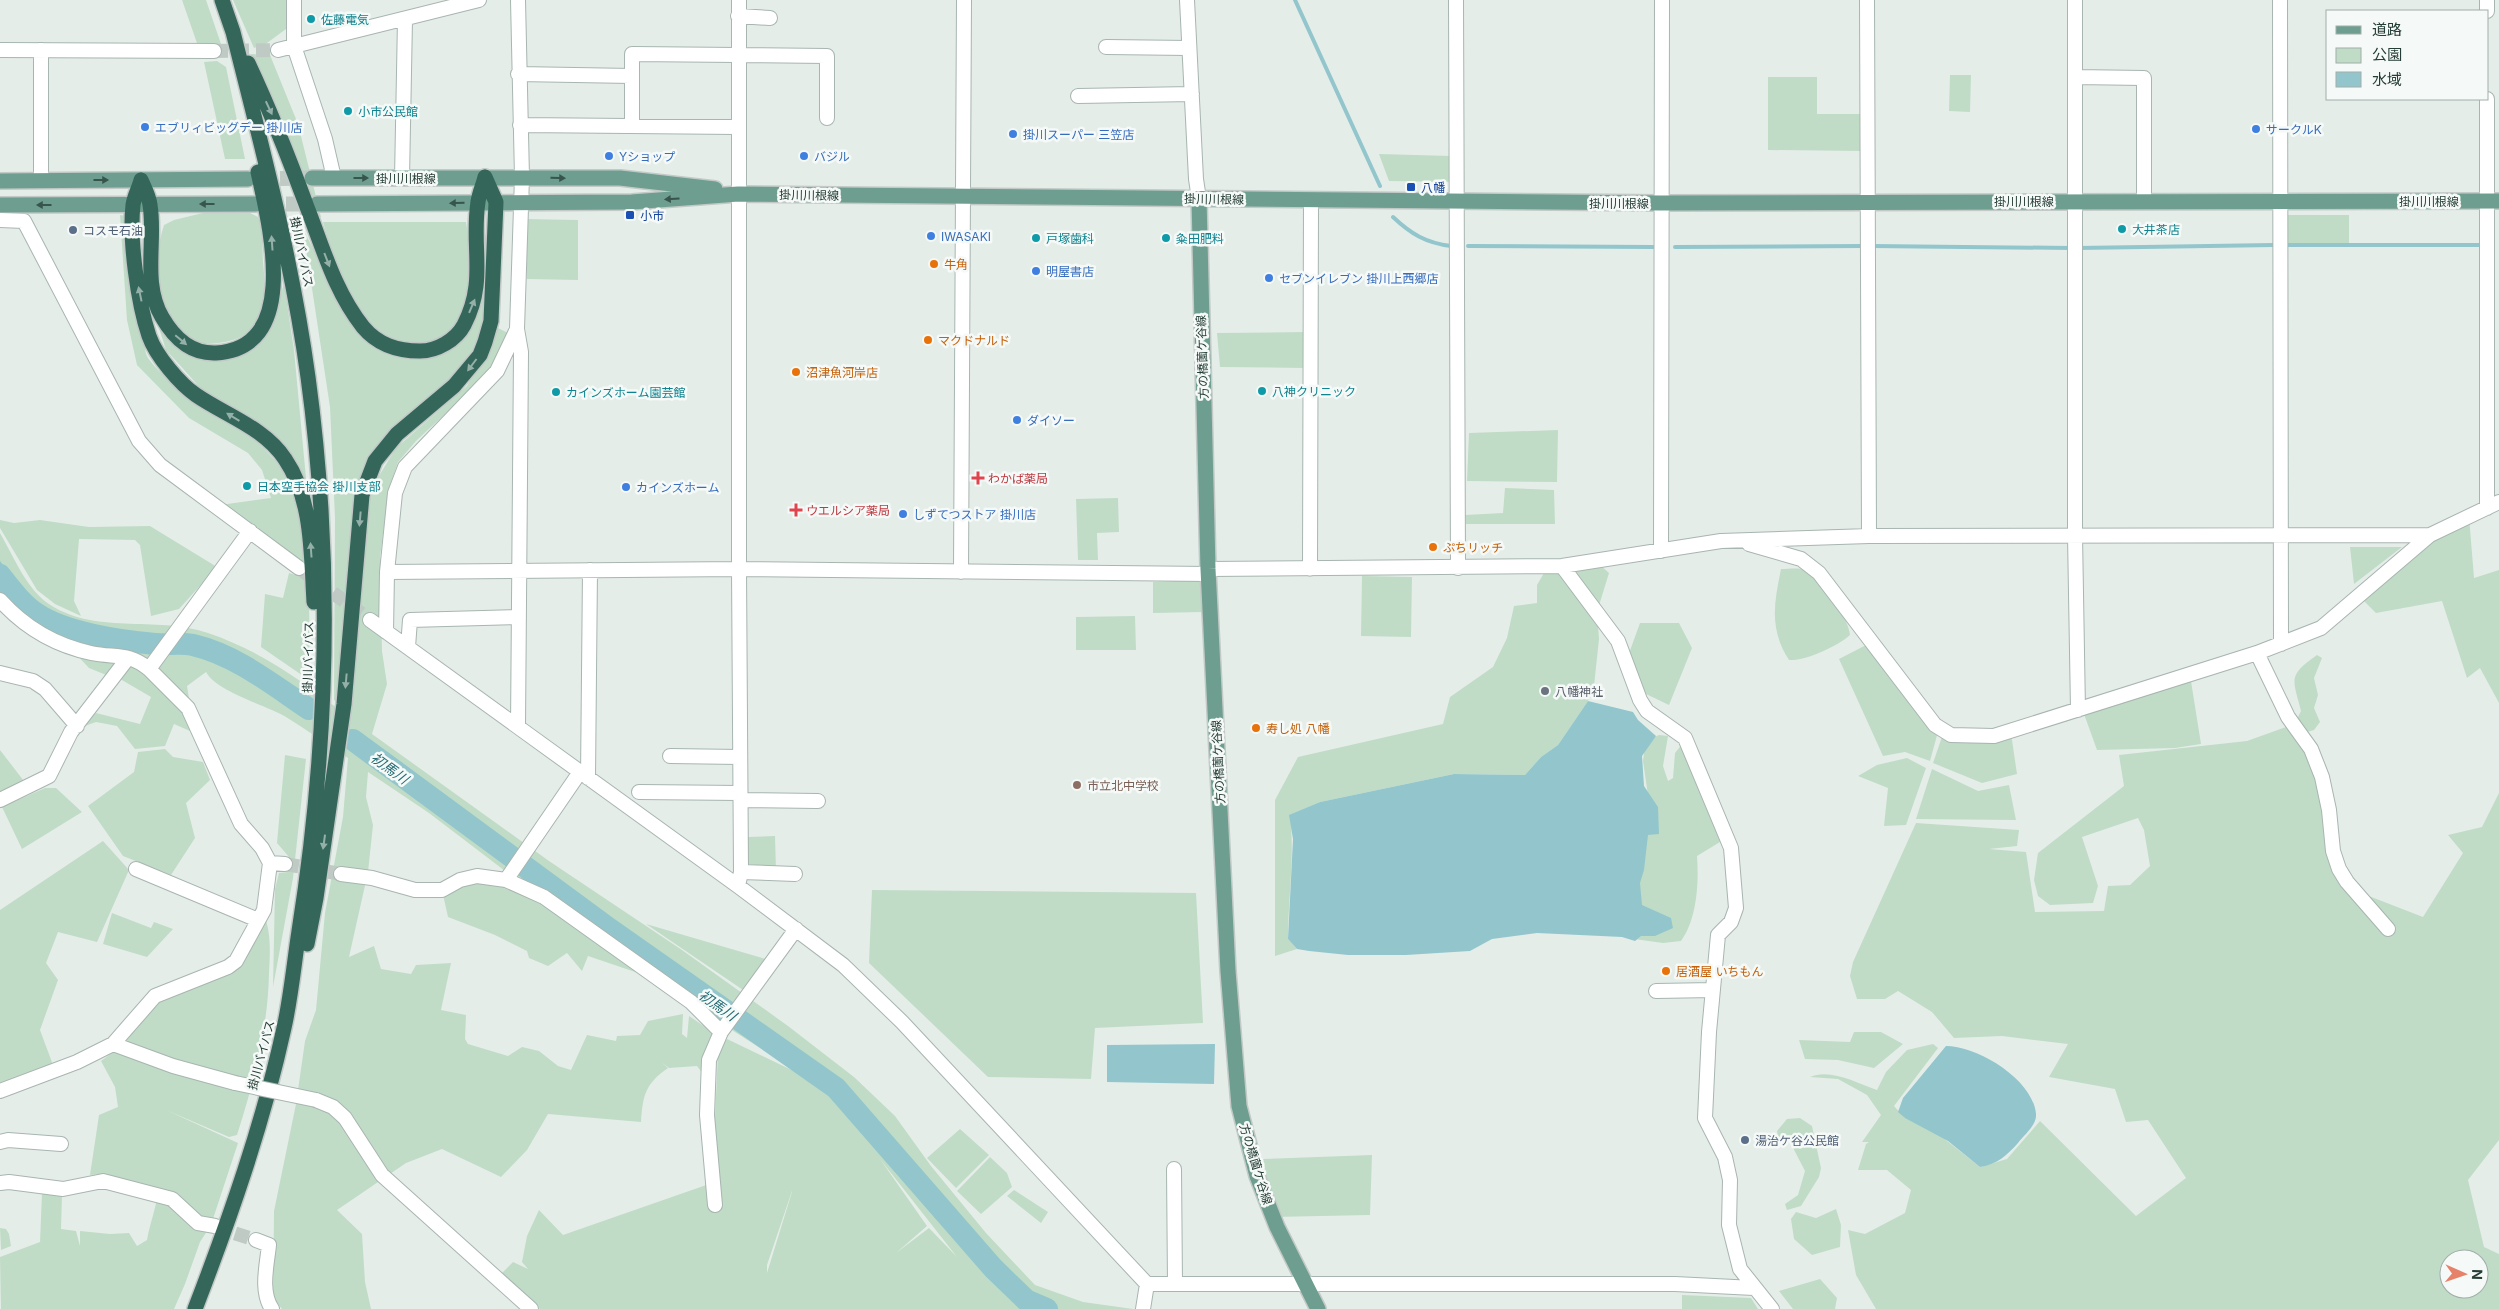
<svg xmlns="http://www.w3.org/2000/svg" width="2499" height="1309" font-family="Inter,'Noto Sans JP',sans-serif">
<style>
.green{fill:#c0dcc6;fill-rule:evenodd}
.water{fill:#92c6cc}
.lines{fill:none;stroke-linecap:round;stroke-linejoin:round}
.stream{stroke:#92c6cc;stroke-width:4}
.river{stroke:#92c6cc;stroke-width:22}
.minor-tunnel{stroke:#bfcac5;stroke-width:14;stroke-dasharray:14 7;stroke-linecap:butt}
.major-tunnel{stroke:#bfcac5;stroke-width:15;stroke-dasharray:15 8;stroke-linecap:butt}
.minor-casing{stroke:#a8b5b0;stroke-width:16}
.major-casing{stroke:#c2c9c7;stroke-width:18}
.highway-casing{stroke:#c2c9c7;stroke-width:18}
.minor{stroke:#fff;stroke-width:14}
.major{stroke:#6d9e8f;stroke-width:15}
.highway{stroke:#34675a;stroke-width:15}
.minor-bridge-casing{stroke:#a8b5b0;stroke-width:16;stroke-linecap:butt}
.minor-bridge{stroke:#fff;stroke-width:14}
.oneway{fill:#94b0a8}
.oneway2{fill:#37554c}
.culture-dot{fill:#0f9aa8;stroke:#f5f9f7;stroke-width:2}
.shop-dot{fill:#3f7fe0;stroke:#f5f9f7;stroke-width:2}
.transit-dot{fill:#1a4fb4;stroke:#f5f9f7;stroke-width:2}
.service-dot{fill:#5c6f8a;stroke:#f5f9f7;stroke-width:2}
.food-dot{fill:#e8710a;stroke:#f5f9f7;stroke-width:2}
.health-dot{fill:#e0444e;stroke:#f5f9f7;stroke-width:2}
.worship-dot{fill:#6b7280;stroke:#f5f9f7;stroke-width:2}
.education-dot{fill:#8d6e63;stroke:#f5f9f7;stroke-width:2}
.labels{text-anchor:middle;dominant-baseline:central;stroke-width:5;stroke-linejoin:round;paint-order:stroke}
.culture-label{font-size:12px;fill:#0d838f;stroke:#f5f9f7;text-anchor:start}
.shop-label{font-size:12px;fill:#366cbe;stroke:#f5f9f7;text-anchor:start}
.street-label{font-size:12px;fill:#253d36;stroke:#f5f9f7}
.transit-label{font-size:12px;fill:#164399;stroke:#f5f9f7;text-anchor:start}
.service-label{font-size:12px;fill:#4e5e75;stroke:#f5f9f7;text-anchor:start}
.food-label{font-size:12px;fill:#c56008;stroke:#f5f9f7;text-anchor:start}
.health-label{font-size:12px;fill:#be3a42;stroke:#f5f9f7;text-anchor:start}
.worship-label{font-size:12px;fill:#5b616d;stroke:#f5f9f7;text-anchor:start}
.education-label{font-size:12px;fill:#785e54;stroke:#f5f9f7;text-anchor:start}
.water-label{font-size:14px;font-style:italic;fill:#246b74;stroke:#f5f9f7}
</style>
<rect width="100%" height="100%" fill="#e5ede9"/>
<path class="green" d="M182,0h24l15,44 -23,2z
M233,0h55l-2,29 -19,14 -13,5z
M251,54l19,1 28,69 23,93 -7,1 -37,-107z
M217,61l9,6 19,92h-20l-21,-97z
M1950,75h21l-1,37 -21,-1z
M1768,77h49v37h44v37l-93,-1z
M1379,154l73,2v26l-63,-1z
M207,212l43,1 8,4c6,15 4,29 5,45 4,37 2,77 -45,81 -7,1 -19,1 -26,-3 -4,-2 -8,-7 -11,-11 -25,-26 -28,-71 -17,-104l10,-5z
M120,215l8,1 -2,16c5,32 11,65 16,97 2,8 2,23 6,29 23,32 63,49 93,71 18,14 36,30 46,50 25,45 23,148 22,201l-48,-33 4,-53 18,4 6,-25 6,2 6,-9 -81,-61 51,-7 -9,-28 -14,-17 -59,-35 -52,-53 -10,-45z
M2285,215h64v28h-64z
M525,219l53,1v60l-51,-1z
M323,222h143c4,26 8,55 2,80 -9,34 -44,53 -77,39 -16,-8 -30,-26 -40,-40 -14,-20 -21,-55 -28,-79z
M488,227l-3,92 -13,33 -36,43 -70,72 -27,236 -5,-3 1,-182 -5,-111 -27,-178 22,43 47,69 49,16 27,-6 18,-19 13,-25 5,-29 1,-41z
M284,284l10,66 13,139 -12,-22 -90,-74 -39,-43 -7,-22 34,28 14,5 34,-6 26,-22z
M498,328l10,5 -19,40 -73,68 -18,21 -9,26 -9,69 2,94 5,33 -15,50 177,127 133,89 106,76 66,51 41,39 36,50 55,67 49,52 48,17 50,7h-593l-39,-35 12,-12 15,7 -6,-7 5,-26 12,-26 24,25 149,-52 6,-130 9,-14 77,37 -157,-100 -59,-20 -6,15 -15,-18 -19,13 -19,-8 -2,-7 -32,-16 -47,-18 -6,-27 28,-12 43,-1 -84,-64 -61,-41 -2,25 7,28 -5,47 -19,85 25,-11 7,23 30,5 5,-9 35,-2 -10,47 25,5 -1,24 3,5 40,12 14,-9 17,4 19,15 13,4 16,-35 29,6 1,-5 23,-1 8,-14 35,-7 -1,20 5,4 2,-22 28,19 -14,39 -6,-8 -28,2 -8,-6 7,6c-23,16 -25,27 -27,54l-93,-8 -21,36 -26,27 -59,-28 -36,14 -69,47 25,24 3,48 6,27h-89l-9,-11 1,-87 22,-107 9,-63 11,-31 9,-97 18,-96 5,-59c-21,-14 -41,-28 -62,-41 -20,-12 -69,-25 -80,-45l-19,14 5,31 -8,-6 6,20 -16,-7 -9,22 -30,3 -18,-23 -21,-4 -14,5 14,-14 44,11 11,-27 -36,-21 -4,1 -22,-9 -15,-16 -67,-51 -7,-10v-58c13,22 25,53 46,69 47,34 110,13 162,31 56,19 96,50 142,85l16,-211 11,-28 19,-31 71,-62zM880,1159l77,98 -28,-29 -33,25 31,-27zM792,1191v1l-25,81v-8z
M1305,332l-1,36 -84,-1 -3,-34z
M1558,430l-1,52 -90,-1 2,-48z
M1505,488l49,2 1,34h-89l-1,-9 38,-2z
M1118,498l1,34 -22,1 1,27h-20l-2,-61z
M2469,516l5,62 25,-8v133l-19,-35 -13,10 -25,-77 -66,12 -13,-13 54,-54z
M0,520l14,3 26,-3 49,7 61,-1 67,41 -38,42 -28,7 -11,-71 -5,-5 -56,-1 -5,62 7,15 -26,-12 -18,-14 -37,-62z
M2350,547h52l-48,37z
M1599,564l10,9 -12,39 2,27 -5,47 -6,15 -30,44 -17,12 -16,18 -71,-1 -134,28 -30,13c5,41 -2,83 -2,124l9,10 -22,7v-156l23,-43 145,-33 7,-27 43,-30 14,-29 7,-32 23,-3v-18l11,-19z
M1781,569c6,0 15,-1 20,0 18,6 48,48 49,66 -12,11 -44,26 -61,25 -20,-31 -15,-57 -8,-91z
M1362,576l50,1 -1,60 -50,-1z
M1199,580l4,4v28l-50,1v-31z
M1135,616l1,34h-60v-33z
M1640,623h39l13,25 -23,57 -23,-11 -18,-38z
M1872,642l67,86 -9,33 -25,-9 -22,4 -44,-97z
M2317,655l5,3 -8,20 4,17 -4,13 6,14 -6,8 -10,3 -7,-14 4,-8c-8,-32 -14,-35 16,-56z
M2190,675l11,69 -26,4 -78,2 -13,-36z
M2286,727l25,34 32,125 80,31 40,-64 -15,-18 34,-8 17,-34v347l-31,40 16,67 15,7v55h-623l-20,-34 -8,-45 17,4 40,-21 6,-23 -24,-20h-29l8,-26 3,-2h-7l19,-27 -14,-20 -29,-16 -28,-2c20,-9 47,6 67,13l9,-18 21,-22 26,-6 5,4 -44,58 11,12h13l62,49 27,-8 33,-38 96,95 50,-38 -38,-58 -22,2 -11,-33 -66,-12 19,-33 -66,-8 -48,2 -22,-26 -34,-21 -13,8h-28l-7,-23 3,-14 63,-139 103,7 -2,16 -28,3 37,3 9,60 69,-1 4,-25 22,-1 20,-19 -6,-36 -6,-12 -56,19 16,49 -5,17 -43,2 -12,-9 -4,-16 4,-27 86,-67 -5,-31 128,-14zM2449,1259h30v30h-30z
M1944,731l64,1 4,8 5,34 -35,9 -49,-20z
M1659,735l9,1 -5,30 5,15 5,-3 2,-25 8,-10 37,99 -23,14c2,27 0,63 -16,85l-18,2 -36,-5 22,-136 -6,-41 1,-8 8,-15z
M165,749l8,8 30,5 7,18 -24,23 9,35 -24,37 -48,-19 -35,-50 46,-34 4,-20z
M0,750l27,35 -27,15z
M285,755l21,4 -13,119 -20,109 2,-98 4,-16 9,-1 1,-15 -12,-14z
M1907,758l19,10 -20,57 -22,1 4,-38 -30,-12 19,-11z
M1932,769l46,22 31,-6 7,35 -100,-1z
M45,788h11l26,24 -60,37 -20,-42z
M775,836l1,34h-28l-1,-33z
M103,841l26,29 -32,72 -39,-10 -12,31 12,17 -18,50 13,35 -53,27v-182z
M872,890l324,3 7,130 -108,5 -4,51 -103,-2 -119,-114z
M112,913l39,15 3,-6 19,7 -26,28 -44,-13z
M266,920c5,18 4,34 3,53 -1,55 -15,109 -32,162l-8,2 -63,-27 72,33 -27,82 -11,17 -15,42 -11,25h-173l-1,-52 40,-15 2,-49 20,2 -1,34 15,2 4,15v-15l30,3 19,-1 8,13 10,-6c3,-18 10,-33 11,-51l32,17 -13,-13 -78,-19 -9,1 9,-60 19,-8 -3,-20 -14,-26 15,-11 40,-53 71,-28 4,6 3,-9z
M646,924l123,36 -23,32z
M1854,1032h27l22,12 -29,24 -36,-8 -33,-1 -6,-19 51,2z
M1800,1118l12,8 9,42 -2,9 -18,29 -14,4 -2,-6 13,-9 7,-24 -15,-29 -11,-1 -2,-10 10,-12z
M960,1129l29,26 -33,33 -29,-30z
M1372,1155l-2,60 -97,2 -10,-58z
M990,1157l17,16 5,14 -31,27 -24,-23z
M1014,1190l34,22 -7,11 -34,-27z
M1836,1209l5,16 -1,22 -28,8 -18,-16 -3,-20 5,-7 20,6z
M0,1228l6,1 3,5 2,12 -10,4z
M1820,1279l17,19 -2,11h-42l-14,-18z
M1682,1295l69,3 7,11h-76z"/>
<path class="water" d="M0,561l32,41 -5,12 -27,-34z
M1588,701l45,11 5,8 18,16 -14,20 2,30 14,21 1,27 -11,1 -4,35 -4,13 2,22 29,13 2,10 -18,8h-14l-6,5 -13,-4 -85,-4 -45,6 -22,12 -64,4h-58l-39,-4 -12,-2 -9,-10 5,-100 -4,-24 31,-13 134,-28 71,1 16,-18 17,-12z
M1215,1044l-1,40 -107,-2v-37z
M1946,1046c31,0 87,33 90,68 1,11 -12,21 -18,29 -12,13 -20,21 -38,24l-32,-26 -43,-23 -7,-6 5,-14z"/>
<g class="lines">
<path class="stream" d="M1295,0l85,186
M1393,217c18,17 33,26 58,29
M2288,245h193
M1468,246l185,1
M1871,246l200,2
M1675,247l189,-1
M2078,248l196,-3"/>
<path class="river" d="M0,575c11,14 22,29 37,39 28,19 84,27 118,30 12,1 26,-2 38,1 43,10 80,40 116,64
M353,740l254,187 229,161 157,180 33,32 21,9"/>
<path class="minor-tunnel" d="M214,51l64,-1
M299,568l71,52
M285,864l56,10
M215,1227l41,13"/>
<path class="major-tunnel" d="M257,179l52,-1
M263,204h54"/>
<g class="minor-casing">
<path id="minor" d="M294,0v46l31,93 9,39
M518,0l4,177 -5,152 4,23 -3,375
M739,0v569l470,5
M1187,0l9,179 3,20
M1456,0l2,568
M1867,0l2,536
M2075,0v535l3,175
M2280,0l1,644
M2487,0v11
M738,16l32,2
M1106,47l83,1
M0,50l214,1
M41,50v130
M278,50l201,-50
M518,74l114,2
M2075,77l69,1v123
M1078,96l114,-2
M2487,99v409
M520,125l218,2
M632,126v-72l195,2v62
M402,178l3,-159
M0,220l24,1 115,220 21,24 139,103
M1749,544l52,15 18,14 116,152 16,10 43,1 263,-83 64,-25 109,-93 69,-33
M1661,551l1,-551
M1562,566l56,75 22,59 7,11 38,27 46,110 5,60 -5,14 -13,13 -9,97 -4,86 20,39 5,23 -1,45 11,44 32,40
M1208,569l354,-3 159,-25 148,-5 561,-1
M1310,569l1,-369
M387,572l352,-3 2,303 -3,14
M961,572l3,-572
M0,600c25,28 54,45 91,53 24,5 37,-1 58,16
M370,620l368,266 105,79 59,57 245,262h528l79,4
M386,632l1,-60 8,-79 10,-26 92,-96 20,-42
M408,647l2,-27 109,-3
M2257,653l31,64 23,32 11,28 7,33 4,41 6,18 8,13 41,47
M0,673l33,8 12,8 32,37
M670,756l70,1
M588,778l2,-208
M639,792l101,1
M0,800l49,-24 22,-44 57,-74
M741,800l77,1
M270,863l15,1
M136,869l122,51
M741,872l54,2
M341,874l31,4 43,12h27l18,-10 17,-4 29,4 74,-108
M506,880l38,17 147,105 30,30
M1656,991l57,-1
M113,1044l60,22 62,17
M0,1091l77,-29 36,-18 42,-48 73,-29 8,-6 28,-51 6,-47 -8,-15 -21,-24 -53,-116 -39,-39 101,-138
M316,1100l17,7 12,11 37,57 149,134
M0,1142l8,-2 53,4
M1174,1169l1,115
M0,1183l9,-1 54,7 40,-8 69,18 26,24 17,3
M715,1205l-8,-90 2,-55 12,-28 75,-103
M256,1240l13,5c-2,20 -9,46 3,64
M1143,1309l4,-25"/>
</g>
<g class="major-casing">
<path id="major" d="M312,178h308l95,11
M0,181l248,-2
M1199,199l9,370 20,402 11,135 18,70 20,51 41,82
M317,204l315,-2 106,-8 923,9 838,-2
M0,205l256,-1"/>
</g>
<g class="highway-casing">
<path id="highway" d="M248,63c22,47 41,95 59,144 16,41 28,85 56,120 15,18 34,24 57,24 17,0 36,-11 44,-26 23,-44 7,-78 14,-123 1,-8 5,-17 7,-25
M141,180c-2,8 -7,17 -8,25 -4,35 5,98 16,131 7,20 31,48 47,59 29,20 69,33 89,64 28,41 26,96 29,143
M141,180c3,7 8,16 9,25 6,35 -8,78 12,112 12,21 29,37 54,36 86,-5 53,-130 42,-181
M307,944l9,-46 28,-194 18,-209 13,-34 22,-27 57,-48 26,-31 5,-13 6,-21 5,-119 -11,-25
M195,1309c35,-91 68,-185 89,-281 7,-31 10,-64 15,-97 29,-182 34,-371 9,-554 -16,-117 -46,-230 -75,-345l-11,-32"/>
</g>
<use href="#minor" class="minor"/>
<use href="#major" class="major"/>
<use href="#highway" class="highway"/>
<g class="minor-bridge-casing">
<path id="minor-bridge" d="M235,1083l81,17"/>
</g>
<use href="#minor-bridge" class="minor-bridge"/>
</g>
<defs><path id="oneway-solid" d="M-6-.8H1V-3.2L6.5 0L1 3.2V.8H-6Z" transform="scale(1.25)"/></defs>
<g class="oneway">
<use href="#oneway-solid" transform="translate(269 108) rotate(65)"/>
<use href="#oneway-solid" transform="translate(272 243) rotate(-94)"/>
<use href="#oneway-solid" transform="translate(327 260) rotate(69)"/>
<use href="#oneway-solid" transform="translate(140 294) rotate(-102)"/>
<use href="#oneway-solid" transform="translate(472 306) rotate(-67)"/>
<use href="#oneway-solid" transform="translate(181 340) rotate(40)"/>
<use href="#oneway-solid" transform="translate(472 365) rotate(127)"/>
<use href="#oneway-solid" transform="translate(233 417) rotate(-149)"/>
<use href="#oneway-solid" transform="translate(360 519) rotate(95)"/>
<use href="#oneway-solid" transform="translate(311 550) rotate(-94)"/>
<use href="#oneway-solid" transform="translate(346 681) rotate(95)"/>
<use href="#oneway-solid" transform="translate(324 842) rotate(98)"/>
</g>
<g class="oneway2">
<use href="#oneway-solid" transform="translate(361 178)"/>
<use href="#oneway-solid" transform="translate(558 178) rotate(1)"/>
<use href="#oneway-solid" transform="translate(101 180)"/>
<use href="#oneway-solid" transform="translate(672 199) rotate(176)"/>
<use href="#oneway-solid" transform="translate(457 203) rotate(179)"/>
<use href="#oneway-solid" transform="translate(207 204) rotate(180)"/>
<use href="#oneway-solid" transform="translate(44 205) rotate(180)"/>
</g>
<g class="culture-dot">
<circle cx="311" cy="19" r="5"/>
<circle cx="348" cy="111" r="5"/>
<circle cx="2122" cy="229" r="5"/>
<circle cx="1036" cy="238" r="5"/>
<circle cx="1166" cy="238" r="5"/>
<circle cx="1262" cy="391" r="5"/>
<circle cx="556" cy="392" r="5"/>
<circle cx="247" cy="486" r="5"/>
</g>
<g class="shop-dot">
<circle cx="145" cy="127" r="5"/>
<circle cx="2256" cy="129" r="5"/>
<circle cx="1013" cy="134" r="5"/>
<circle cx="609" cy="156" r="5"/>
<circle cx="804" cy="156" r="5"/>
<circle cx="931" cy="236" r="5"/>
<circle cx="1036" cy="271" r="5"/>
<circle cx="1269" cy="278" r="5"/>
<circle cx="1017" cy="420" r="5"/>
<circle cx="626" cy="487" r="5"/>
<circle cx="903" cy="514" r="5"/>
</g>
<g class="transit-dot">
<rect x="1406" y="182" width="10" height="10" rx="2.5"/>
<rect x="625" y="210" width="10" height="10" rx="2.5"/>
</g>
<g class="service-dot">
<circle cx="73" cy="230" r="5"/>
<circle cx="1745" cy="1140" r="5"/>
</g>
<g class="food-dot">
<circle cx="934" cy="264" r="5"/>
<circle cx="928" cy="340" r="5"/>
<circle cx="796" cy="372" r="5"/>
<circle cx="1433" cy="547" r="5"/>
<circle cx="1256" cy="728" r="5"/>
<circle cx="1666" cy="971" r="5"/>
</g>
<g class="health-dot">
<path d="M975.5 470.5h5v5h5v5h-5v5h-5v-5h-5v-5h5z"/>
<path d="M793.5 502.5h5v5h5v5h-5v5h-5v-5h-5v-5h5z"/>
</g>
<circle class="worship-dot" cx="1545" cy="691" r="5"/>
<circle class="education-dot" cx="1077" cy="785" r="5"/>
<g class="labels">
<g class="culture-label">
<text x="321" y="19">佐藤電気</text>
<text x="358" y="111">小市公民館</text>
<text x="2132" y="229">大井茶店</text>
<text x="1046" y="238">戸塚歯科</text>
<text x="1176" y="238">粂田肥料</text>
<text x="1272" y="391">八神クリニック</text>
<text x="566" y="392">カインズホーム園芸館</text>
<text x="257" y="486">日本空手協会 掛川支部</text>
</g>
<g class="shop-label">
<text x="155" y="127">エブリィビッグデー 掛川店</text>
<text x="2266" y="129">サークルK</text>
<text x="1023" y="134">掛川スーパー 三笠店</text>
<text x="619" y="156">Yショップ</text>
<text x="814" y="156">バジル</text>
<text x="941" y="236">IWASAKI</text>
<text x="1046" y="271">明屋書店</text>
<text x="1279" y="278">セブンイレブン 掛川上西郷店</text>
<text x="1027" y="420">ダイソー</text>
<text x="636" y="487">カインズホーム</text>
<text x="913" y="514">しずてつストア 掛川店</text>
</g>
<g class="street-label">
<text x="406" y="178">掛川川根線</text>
<text transform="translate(809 195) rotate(1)">掛川川根線</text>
<text transform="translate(1214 199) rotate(1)">掛川川根線</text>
<text x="2024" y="201">掛川川根線</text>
<text x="2429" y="201">掛川川根線</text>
<text x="1619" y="203">掛川川根線</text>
<text transform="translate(302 252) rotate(78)">掛川バイパス</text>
<text transform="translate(1202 357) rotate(-92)">方の橋薗ケ谷線</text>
<text transform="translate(308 657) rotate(-89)">掛川バイパス</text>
<text transform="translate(1218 762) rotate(-93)">方の橋薗ケ谷線</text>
<text transform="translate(261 1055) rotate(-75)">掛川バイパス</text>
<text transform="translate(1256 1164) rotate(73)">方の橋薗ケ谷線</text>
</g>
<g class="transit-label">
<text x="1421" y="187">八幡</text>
<text x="640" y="215">小市</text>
</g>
<g class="service-label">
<text x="83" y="230">コスモ石油</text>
<text x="1755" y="1140">湯治ケ谷公民館</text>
</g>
<g class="food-label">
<text x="944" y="264">牛角</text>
<text x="938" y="340">マクドナルド</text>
<text x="806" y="372">沼津魚河岸店</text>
<text x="1443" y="547">ぷちリッチ</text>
<text x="1266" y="728">寿し処 八幡</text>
<text x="1676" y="971">居酒屋 いちもん</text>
</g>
<g class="health-label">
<text x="988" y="478">わかば薬局</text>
<text x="806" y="510">ウエルシア薬局</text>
</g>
<g class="worship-label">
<text x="1555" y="691">八幡神社</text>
</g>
<g class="education-label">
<text x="1087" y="785">市立北中学校</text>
</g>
<g class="water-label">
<text transform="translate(390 768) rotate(36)">初馬川</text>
<text transform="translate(718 1005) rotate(35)">初馬川</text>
</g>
</g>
<rect x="2326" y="10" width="162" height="90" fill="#f5f9f7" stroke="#a2aeaa"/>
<rect x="2336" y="26" width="25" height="8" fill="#6d9e8f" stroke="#a2aeaa"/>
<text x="2372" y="35" font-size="15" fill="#253d36">道路</text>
<rect x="2336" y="48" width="25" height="15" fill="#c0dcc6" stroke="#a2aeaa"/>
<text x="2372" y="60" font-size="15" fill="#253d36">公園</text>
<rect x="2336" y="72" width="25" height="15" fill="#92c6cc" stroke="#a2aeaa"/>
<text x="2372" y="85" font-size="15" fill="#253d36">水域</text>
<g transform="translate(2464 1274) rotate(92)"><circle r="24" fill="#f5f9f7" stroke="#a2aeaa"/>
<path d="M0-4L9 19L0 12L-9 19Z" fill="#e6826a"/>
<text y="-8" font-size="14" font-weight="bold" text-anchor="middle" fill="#253d36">N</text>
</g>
</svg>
